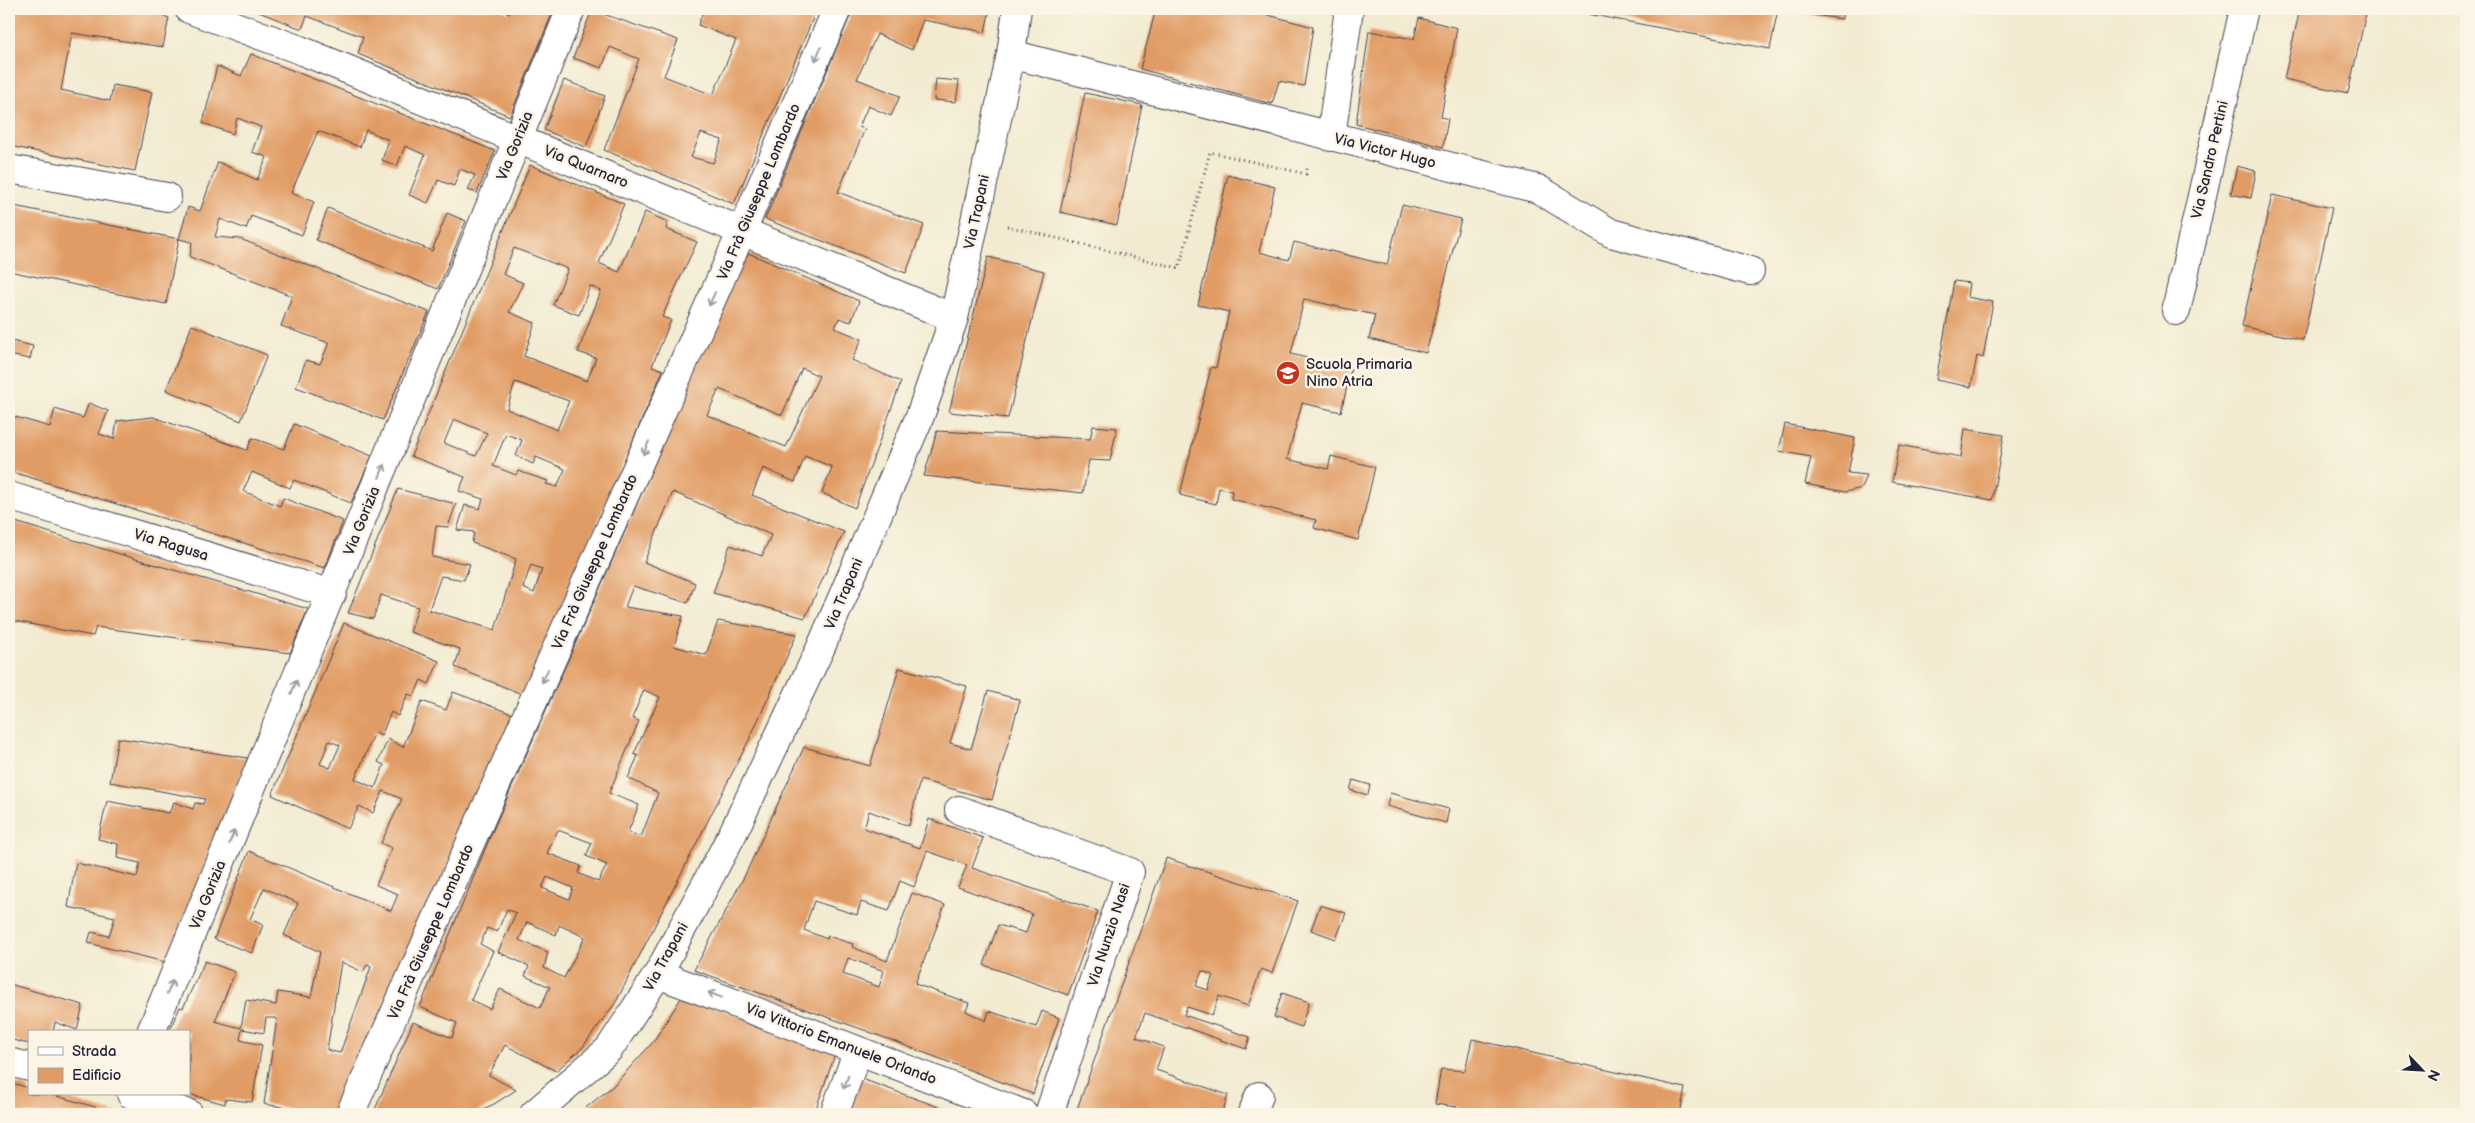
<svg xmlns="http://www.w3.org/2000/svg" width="2475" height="1123" font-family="'Balsamiq Sans',sans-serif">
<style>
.building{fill:#e19c65;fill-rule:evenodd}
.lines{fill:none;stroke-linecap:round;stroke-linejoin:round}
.minor-casing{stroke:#414052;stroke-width:30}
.path{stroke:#414052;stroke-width:3;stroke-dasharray:1 4;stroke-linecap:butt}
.minor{stroke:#fff;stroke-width:28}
.oneway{stroke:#9c9ca7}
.labels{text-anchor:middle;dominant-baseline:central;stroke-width:5;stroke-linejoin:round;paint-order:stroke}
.street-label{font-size:15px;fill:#22223b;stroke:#fcf5e5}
.poi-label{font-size:15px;fill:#22223b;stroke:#fcf5e5;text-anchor:start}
</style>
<rect width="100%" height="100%" fill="#fcf5e5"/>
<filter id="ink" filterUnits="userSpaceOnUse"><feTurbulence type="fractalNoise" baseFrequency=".02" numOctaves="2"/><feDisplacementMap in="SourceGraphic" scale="10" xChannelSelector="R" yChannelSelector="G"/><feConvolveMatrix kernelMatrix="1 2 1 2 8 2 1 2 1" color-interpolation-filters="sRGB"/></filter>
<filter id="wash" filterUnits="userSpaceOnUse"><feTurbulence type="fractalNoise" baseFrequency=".0096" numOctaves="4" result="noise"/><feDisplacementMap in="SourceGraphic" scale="20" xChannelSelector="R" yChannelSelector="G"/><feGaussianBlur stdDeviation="1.12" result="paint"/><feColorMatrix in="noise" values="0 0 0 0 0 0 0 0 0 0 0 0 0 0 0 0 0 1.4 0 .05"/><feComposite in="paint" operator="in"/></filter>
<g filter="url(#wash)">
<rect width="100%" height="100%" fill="#f2ebd1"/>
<g id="blocks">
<path class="building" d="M15,9h130l24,9 -6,29 -91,-14 -11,57 49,11 3,-16 39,7 -17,79 -126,-25v-107z
M251,9h249l9,4 2,-4h43l-44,107 -152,-62 5,-17 -56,-21 -5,13z
M704,9h113l-83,195 -130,-54 35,-91 -29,-12 -8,21 -29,-10 19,-48 86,30 -14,36 49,19 23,-55 -38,-15zM701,133l21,7 -9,23 -22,-6z
M853,9h137l-5,23 -62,-12 -11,30 -35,-16 -20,45 43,17 -9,20 -23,-10 -9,21 6,2 -27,63 86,33 -18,48 -141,-54z
M1156,9h90l67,18 -9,59 -25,-5 -7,23 -132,-35z
M1589,9h189l-8,40 -182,-35z
M1800,9h43l-1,10 -43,-6z
M2300,9h67l-19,84 -64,-14z
M1419,18l38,10 -16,89 7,2 -5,28 -87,-23 13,-93 45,8z
M251,54l244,97 -18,42 -9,-3 7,-15 -15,-6 -6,17 -16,-6 -10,23 -19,-8 16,-40 -20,-9 -8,20 -15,-6 7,-20 -23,-10 -6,17 -42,-16 -27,62 23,9 -12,33 -51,-19 -5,13 -26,-10 -5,18 25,2 189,73 -46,108 -87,-33 10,-27 14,4 9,-21 -48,-17 11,-30 -102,-39 2,-15 -13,-3 9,-32 12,4 18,-49 39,18 10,-23 -15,-5 9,-25 -24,-9 -4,16 -30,-11 14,-57 24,10z
M936,79l23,2 -3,21 -22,-2z
M564,80l41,16 -19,51 -42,-17z
M1085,93l57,12 -25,120 -57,-13z
M530,165l94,39 -25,59 20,9 26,-60 23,10 -2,7 31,13 -35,75 9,3 -19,46 11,4 -139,325 -69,-28 5,-18 -50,-17 8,-25 -37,-12 -8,24 -25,-6 50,-124 58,15 -8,23 -12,-1 -4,31 38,7 -6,16 -23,-4 -12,34 66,20 21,-71 -44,-16 2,-11 -17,-2 8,-25 15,4 3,-10 -24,-8 6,-14 -54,-21zM514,248l54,21 -15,36 26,10 11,-29 11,5 -23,61 18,6 -9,23 -63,-25 11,-33 -26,-11 14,-29 -20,-9zM515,382l54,19 -12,29 -50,-21zM454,419l33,14 -11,23 -32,-13zM506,434l16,6 -6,16 17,8 3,-7 29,12 -8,18 -11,-3 2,-3 -30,-10 -2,4 -23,-9zM531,565l11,4 -8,24 -11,-5z
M2237,166l19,5 -5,27 -20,-4z
M1228,175l47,12 -16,65 30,8 5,-18 93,23 15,-60 59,14 -35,134 -57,-14 6,-24 -71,-16 -13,55 60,15 -10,43 -39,-9 -15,56 41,10 3,-13 44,11 -17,73 -44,-12 2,-8 -85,-21 1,-8 -13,-3 -3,16 -36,-9 31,-128 5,1 13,-56 -31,-7z
M2272,195l60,13 -29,132 -61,-14z
M9,205l170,34 -13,65 -157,-33z
M328,208l104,43 15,-38 19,8 -28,68 -122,-49z
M746,252l113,49 -8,21 -12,-4 -4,10 27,11 -10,21 49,22 -46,126 -33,-15 10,-26 -27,-11 -10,26 -32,-14 -11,27 92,37 -39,86 -92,-25 17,-48 32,11 9,-21 -98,-43 -29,70 51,21 -7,20 -55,-17 -8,21 58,9 -9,30 32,9 12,-34 79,13 -47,104 -134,264 -34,46 -26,23 -51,-26 -16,30 27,15 -22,14 -22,10h-99l40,-92 39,16 5,-15 -37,-16 73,-177 133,-301zM802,368l17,8 -33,71 -79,-32 12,-26 63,26zM644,690l16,7 -26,57 4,2 -10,22 30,15 -17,44 -13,-5 11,-27 -30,-12 30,-72 -7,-3zM558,830l34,13 -6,13 21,9 -9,17 -20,-9 3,-7 -34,-13zM547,877l26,11 -4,11 -27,-11zM507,909l9,4 -18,39 31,14 -4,10 25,11 -10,21 -40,-19 -10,20 -19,-9 22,-49 -13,-7 7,-16 10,4zM527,922l29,13 3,-10 26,12 -21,41 -20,-10 4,-16 -29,-12z
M988,257l56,14 -36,147 -59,-6z
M1954,281l15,2 -2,14 26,5 -10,56 -6,-2 -6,31 -35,-7z
M192,325l75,30 -26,66 -75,-31z
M12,341l21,5 -3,13 -21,-4z
M89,403l19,8 -9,23 15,5 3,-18 36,-4 94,33 5,-12 32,11 10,-25 78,32 -21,47 -57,-23 -4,8 -38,-16 -9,19 37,15 3,-8 60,23 -18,47 -316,-97v-56l41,12 5,-18 28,9z
M1785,424l70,14 -7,35 19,2 -5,13 -17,4 -40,-8 6,-27 -32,-6z
M1093,426l24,2 -7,33 -21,-1 -6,33 -159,-17 13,-45 153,8z
M1965,429l39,6 -12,65 -100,-18 7,-37 62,12z
M9,520l127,39 172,50 -18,44 -194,-26 -3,9 -84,-16z
M344,623l95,38 -10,23 -8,-4 -7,16 -6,-2 -10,22 -7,-4 -10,24 -6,-4 -20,47 20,9 9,-23 -6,-3 10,-23 15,8 19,-46 24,9 7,-18 62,23 -177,399h-14l-60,-10 13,-85 -2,-1h-9l-2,15 -22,-4 -2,11 22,5 -10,57 -26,-3 -1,5 -33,-9 -3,-1v-62h-20l11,-25 3,1 22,-47 30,11 -20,49 3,1 23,6 5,-28 30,5 2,-13 33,5 9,-45 -36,-17 14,-32 -34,-15 -14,31 13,6 -11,28 -38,-14 35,-88 142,60 7,-17 -22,-9 16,-37 -11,-5 21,-44 -19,-8 -10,22 -14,-7 -11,23 -76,-34zM329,741l11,4 -10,23 -10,-4zM341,962l22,10 4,-7 4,2 -31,86 -13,-3z
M899,668l68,18 -17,57 21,6 17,-58 32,9 -28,100 -72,-20 -11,46 -40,-15 -5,17 56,20 9,-29 54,19 -11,30 126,43 -30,84 -84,-30 14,-40 28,8 6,-19 -74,-27 9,-22 -40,-14 -13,36 -14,-6 -11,30 -28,-9 -4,13 -43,-14 -10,29 23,9 1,-3 25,8 -1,3 35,14 25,-68 33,12 -30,79 54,19 -3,8 20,10 3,-10 47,16 6,-16 17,7 -26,76 -169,-64 -170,-60 51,-95 59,-128 66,19zM848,958l36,13 -5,16 -36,-13z
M118,738l130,20 -40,102 -43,102 -77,-19 3,-11 18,4 6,-19 -47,-10 8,-44 61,14 3,-14 -23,-5 1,-14 -20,-5 9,-38 62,12 5,-11 19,7 2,-6 8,1 2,-5 -95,-17z
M1353,780l17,5 -2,10 -18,-5z
M1390,793l59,16 -3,14 -59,-17z
M1166,858l132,43 -26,72 -11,-4 -13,37 -29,-10 -7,19 -25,-8 -3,8 66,22 -4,12 -101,-36 -9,24 28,10 -8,23 72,25 -6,19h-131l-14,-5zM1202,971l11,4 -5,15 -12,-4z
M1320,905l26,8 -10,26 -25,-9z
M9,984l74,21 -6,25 -22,-8 -2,10h-24v12l-20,-5z
M1282,993l27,9 -8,25 -27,-10z
M683,995l153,57 -22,62h-236l35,-28 40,-44z
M1472,1039l213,49 -5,26h-224l1,-7 -22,-3 6,-35 24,2z
M859,1078l99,36h-112z
M9,1082l20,6v6h21l69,20h-110z"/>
</g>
</g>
<g filter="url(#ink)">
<use href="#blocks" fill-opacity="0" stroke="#414052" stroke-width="1"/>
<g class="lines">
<g class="minor-casing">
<path id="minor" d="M189,9l111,41 654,268
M1011,54l527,135 73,44 139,38
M1331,137l18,-128
M9,169l158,28
M2176,311l68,-302
M9,496l323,98
M959,810l171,62 -81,242
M658,974l366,140
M151,1032l420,-1023
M9,1062l20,5
M131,1094l58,20
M350,1114l392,-883 95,-222
M534,1114l75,-65 49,-75 75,-141 88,-186 99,-231 34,-98 57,-264 6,-45
M834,1114l24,-63
M1252,1114l7,-18"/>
</g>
<path class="path" d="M1007,226l172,42 31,-116 96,22 2,-9"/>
<use href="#minor" class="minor"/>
</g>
<defs><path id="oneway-shaft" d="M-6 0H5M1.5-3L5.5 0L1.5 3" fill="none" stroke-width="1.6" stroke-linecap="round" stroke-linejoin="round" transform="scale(1.25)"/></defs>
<g class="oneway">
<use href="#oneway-shaft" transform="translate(818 54) rotate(113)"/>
<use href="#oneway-shaft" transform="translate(712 299) rotate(114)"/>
<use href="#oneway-shaft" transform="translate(646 448) rotate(114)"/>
<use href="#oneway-shaft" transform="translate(382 471) rotate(-68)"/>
<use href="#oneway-shaft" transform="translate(545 676) rotate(114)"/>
<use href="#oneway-shaft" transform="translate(294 687) rotate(-68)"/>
<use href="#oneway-shaft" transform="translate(232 837) rotate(-68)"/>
<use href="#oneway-shaft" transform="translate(170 987) rotate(-67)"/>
<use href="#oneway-shaft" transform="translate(715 995) rotate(-159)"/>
<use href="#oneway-shaft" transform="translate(846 1082) rotate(110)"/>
</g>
</g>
<defs>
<g id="school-disc" transform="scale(1.25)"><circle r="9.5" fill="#c8321e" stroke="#fcf5e5"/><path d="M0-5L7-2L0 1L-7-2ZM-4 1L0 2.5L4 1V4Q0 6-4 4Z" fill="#fff"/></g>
</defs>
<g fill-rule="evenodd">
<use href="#school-disc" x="1288" y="373"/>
</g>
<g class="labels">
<g class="street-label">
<text transform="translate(515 146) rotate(-68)">Via Gorizia</text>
<text transform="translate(1385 151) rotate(14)">Via Victor Hugo</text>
<text transform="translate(2210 160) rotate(-77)">Via Sandro Pertini</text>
<text transform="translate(586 167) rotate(22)">Via Quarnaro</text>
<text transform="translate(759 192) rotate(-67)">Via Frà Giuseppe Lombardo</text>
<text transform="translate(977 212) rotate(-78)">Via Trapani</text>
<text transform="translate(362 521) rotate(-68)">Via Gorizia</text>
<text transform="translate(171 545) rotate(17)">Via Ragusa</text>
<text transform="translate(595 562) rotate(-66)">Via Frà Giuseppe Lombardo</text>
<text transform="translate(844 594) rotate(-67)">Via Trapani</text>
<text transform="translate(208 895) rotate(-68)">Via Gorizia</text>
<text transform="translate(431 932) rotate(-66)">Via Frà Giuseppe Lombardo</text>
<text transform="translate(1109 935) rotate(-72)">Via Nunzio Nasi</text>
<text transform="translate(666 957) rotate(-61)">Via Trapani</text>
<text transform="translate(841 1044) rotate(21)">Via Vittorio Emanuele Orlando</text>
</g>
<g class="poi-label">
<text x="1306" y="364">Scuola Primaria<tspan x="1306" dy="17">Nino Atria</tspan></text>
</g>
</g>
<rect width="2475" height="1123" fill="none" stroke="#fcf5e5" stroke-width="30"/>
<rect x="28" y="1030" width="162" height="65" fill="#fcf5e5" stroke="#a5a1a1"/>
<rect x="38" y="1047" width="25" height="8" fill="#ffffff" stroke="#a5a1a1"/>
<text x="72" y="1056" font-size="15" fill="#22223b">Strada</text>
<rect x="38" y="1068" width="25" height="15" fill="#e19c65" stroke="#a5a1a1"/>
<text x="72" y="1080" font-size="15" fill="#22223b">Edificio</text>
<g transform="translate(2422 1070) rotate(115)" stroke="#fcf5e5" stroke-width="4" paint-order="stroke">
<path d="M0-4L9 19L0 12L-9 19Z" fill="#22223b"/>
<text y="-8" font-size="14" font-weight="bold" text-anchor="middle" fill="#22223b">N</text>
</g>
</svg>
